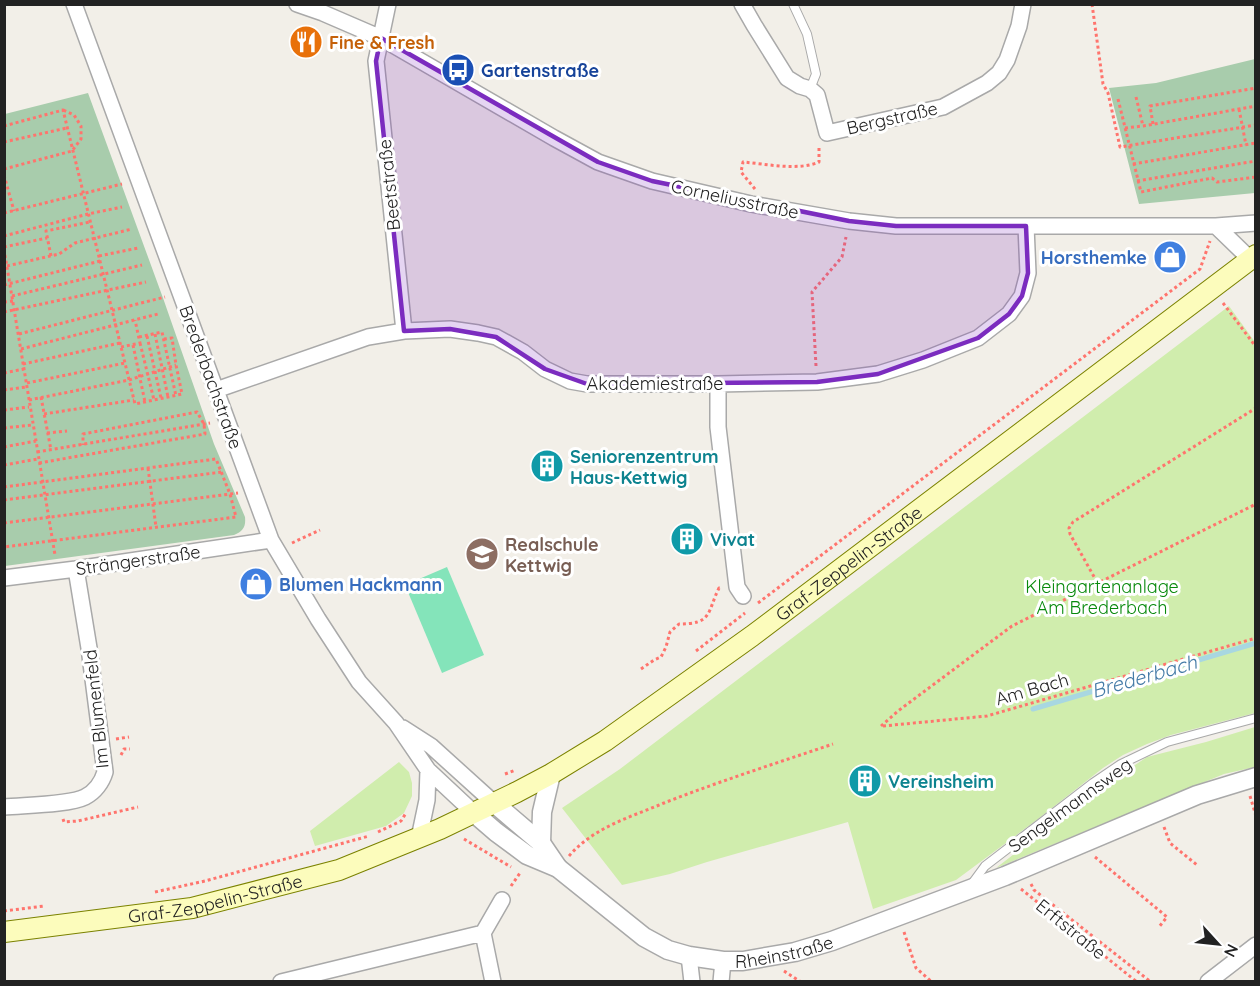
<svg xmlns="http://www.w3.org/2000/svg" width="1260" height="986" font-family="Quicksand,sans-serif">
<style>
.grass{fill:#d0edad}
.cemetery{fill:#a8ccac}
.pitch{fill:#84e4ba}
.lines{fill:none;stroke-linecap:round;stroke-linejoin:round}
.stream{stroke:#a8d7e1;stroke-width:5}
.service-casing{stroke:#a9a9a9;stroke-width:10}
.minor-casing{stroke:#a9a9a9;stroke-width:18}
.tertiary-casing{stroke:#a9a9a9;stroke-width:21}
.secondary-casing{stroke:#7b8200;stroke-width:22}
.path{stroke:#ff746d;stroke-width:3;stroke-dasharray:3 3;stroke-linecap:butt}
.service{stroke:#fff;stroke-width:8}
.minor{stroke:#fff;stroke-width:15}
.tertiary{stroke:#fff;stroke-width:18}
.secondary{stroke:#fcfcbc;stroke-width:20}
.marked{fill:#7b2cbf;fill-opacity:0.2;stroke:#7b2cbf;stroke-width:4.5;stroke-linejoin:round}
.labels{text-anchor:middle;dominant-baseline:central;stroke-width:6;stroke-linejoin:round;paint-order:stroke}
.food-label{font-size:18px;font-weight:bold;fill:#c56008;stroke:#fff;text-anchor:start}
.transit-label{font-size:18px;font-weight:bold;fill:#164399;stroke:#fff;text-anchor:start}
.street-label{font-size:18px;fill:#222;stroke:#fff}
.shop-label{font-size:18px;font-weight:bold;fill:#366cbe;stroke:#fff;text-anchor:end}
.culture-label{font-size:18px;font-weight:bold;fill:#0d838f;stroke:#fff;text-anchor:start}
.education-label{font-size:18px;font-weight:bold;fill:#785e54;stroke:#fff;text-anchor:start}
.park-label{font-size:18px;fill:#07890b;stroke:#fff}
.water-label{font-size:20px;font-style:italic;fill:#437aa6;stroke:#fff}
</style>
<rect width="100%" height="100%" fill="#f2efe8"/>
<path class="grass" d="M1229,306l26,36v371l-84,22 -24,9 -24,11 -20,13 -65,51 -82,61 -83,29 -25,-87 -141,40 -37,12 -48,11 -60,-77 58,-39z
M1255,727v40l-31,7 -228,94 94,-73 57,-38 59,-15z
M399,762l10,10 3,11v13l-8,17 -18,13 -71,20 -5,-15z"/>
<path class="cemetery" d="M1255,59v134l-116,11 -30,-116 47,-5z
M88,93l75,205 51,146 31,73c1,10 -2,14 -11,18l-229,31v-452z"/>
<path class="pitch" d="M447,567l37,88 -42,18 -37,-88z"/>
<g class="lines">
<path class="stream" d="M1033,709l223,-66"/>
<g class="service-casing">
<path id="service" d="M793,4l14,30 9,40 -6,15
M971,885l14,-19 108,-83 28,-19 46,-22 89,-24"/>
</g>
<g class="minor-casing">
<path id="minor" d="M74,4l197,536 47,79 41,63 37,41 32,47 46,43
M297,4l26,9 58,25 173,100 44,24 54,19 99,23 98,17 47,5h320l40,-3
M388,4l-12,57 28,270
M742,4l12,21 33,53 13,8 10,3 7,6 10,38 116,-26 44,-24 12,-10 8,-13 12,-34 4,-22
M1216,226l34,33
M718,384v43l19,160 6,9
M216,390l152,-53 36,-6 46,-2 28,4 18,4 27,15 22,17 25,12 17,3h131l99,-2 61,-8 45,-14 55,-22 31,-24 13,-18 6,-23 -2,-47
M4,578l72,-9 195,-29
M403,728l28,18 63,57
M4,807c20,-2 65,-2 81,-10 10,-5 17,-15 20,-25l-16,-124 -13,-79
M419,838l8,-38 1,-30
M483,933l10,49
M689,956l3,26
M281,982l202,-49 19,-33
M721,982l2,-21
M1208,982l48,-37"/>
</g>
<g class="tertiary-casing">
<g id="tertiary">
<path d="M494,803l47,40 17,25"/>
<path id="s1" d="M474,813l22,19 31,23 31,13 86,69 24,13 21,6 34,5h20l52,-9 37,-11 173,-65 192,-81 59,-18"/>
<path d="M541,843l1,-31 9,-38"/>
</g>
</g>
<g class="secondary-casing">
<g id="secondary">
<path id="s2" d="M4,932l188,-24 147,-38 101,-41 77,-37 34,-18 54,-33 147,-105 504,-381"/>
</g>
</g>
<path class="path" d="M1092,4l11,80 5,9 12,54 136,-22
M1136,97l7,29
M1118,99l23,93 71,-14 5,4 39,-5
M1239,109l7,36
M1153,124l-3,-18 106,-18
M4,126l59,-16 72,294 47,-10 -6,-29 -4,-27 -8,1
M1125,128l18,-2 113,-20
M4,142l63,-14
M1133,164l123,-21
M4,169l68,-18 9,-12v-13l-7,-11 -11,-5
M4,175l10,36
M1137,181l119,-20
M755,189l-14,-17 2,-10c24,2 55,9 76,0v-14
M4,213l118,-29
M4,236l84,-22 34,-7
M4,247l43,-9
M4,249l51,306
M51,256l-5,-25 44,-9
M99,256l39,-8
M7,266l52,-12 16,-11 57,-14
M4,285l96,-24
M12,296l130,-31
M4,302l9,-1
M1223,303l33,44
M4,312l142,-30
M19,334l146,-37
M155,334l13,63
M147,336l14,62
M139,337l23,-5 14,64
M140,343l14,57
M133,345l12,57
M121,347l19,-4 -5,-23
M21,349l137,-35
M23,364l97,-21
M816,366l-4,-74 30,-35 4,-20
M4,373l20,-4
M27,383l98,-20
M4,390l22,-3
M41,397l10,53
M29,400l100,-20 47,-15
M4,410l25,-3
M44,414l90,-14
M4,428l28,-3
M47,433l20,-2
M4,447l32,-6
M37,452l173,-29
M39,463l166,-29 -1,-10 -7,-12 -114,22v11
M4,465l34,-6
M148,468l8,59
M4,487l212,-28 14,35 6,23 -232,30
M4,500l218,-28
M4,523l234,-30
M292,543l28,-13
M1097,582l-27,-48 -1,-6 4,-6 183,-114
M758,603l442,-334 10,-28
M696,651l49,-38
M641,669l13,-9 7,-3 5,-10 4,-15 9,-8c34,0 28,-12 40,-36l3,1
M881,726l17,-15 114,-85 244,-122
M883,726l104,-10 269,-78
M116,739l13,-2
M121,755l3,-6h6
M505,774l11,-4
M1250,796l6,20
M63,819l1,3 14,-1 60,-14
M1164,827l6,16 27,22
M378,832l23,-11 5,-8
M464,839l47,28
M569,856c25,-29 62,-39 95,-53 56,-22 113,-40 169,-59
M1095,857l72,60 -8,10
M4,872l1,-5
M1031,884l3,6 117,92
M511,886l9,-13 -1,-1
M1021,889l116,93
M155,892l50,-11 164,-45
M4,911l40,-5
M904,932l12,36 16,14
M784,971l17,11"/>
<use href="#service" class="service"/>
<use href="#minor" class="minor"/>
<use href="#tertiary" class="tertiary"/>
<use href="#secondary" class="secondary"/>
</g>
<path class="marked" d="M381,38l217,124 54,19 197,40 47,5h130l2,47 -6,23 -13,18 -31,24 -100,36 -61,8 -230,2 -42,-15 -49,-32 -46,-8 -46,2 -28,-270z"/>
<defs>
<g id="restaurant-disc" transform="scale(1.725)"><circle r="9.5" fill="#e8710a" stroke="#fff"/><path d="M-5-6h1v4h1v-4h1v4h1v-4h1v5L-1.5 .5V6h-2V.5L-5-1ZM5-6V6H3V1.5H1.5Q1.5-4 5-6Z" fill="#fff"/></g>
<g id="bus-disc" transform="scale(1.725)"><circle r="9.5" fill="#1a4fb4" stroke="#fff"/><path d="M-5-6H5V4H4V6H2V4H-2V6H-4V4H-5ZM-3.5-4V0h7V-4ZM-3.5 1.2v1.5H-2V1.2ZM2 1.2v1.5H3.5V1.2Z" fill="#fff"/></g>
<g id="shop-disc" transform="scale(1.725)"><circle r="9.5" fill="#3f7fe0" stroke="#fff"/><path d="M-5-2.5h2.3a2.7 3.5 0 0 1 5.4 0H5L5.5 6h-11ZM-1.5-2.5h3a1.5 2.3 0 0 0-3 0Z" fill="#fff"/></g>
<g id="building-disc" transform="scale(1.725)"><circle r="9.5" fill="#0f9aa8" stroke="#fff"/><path d="M-4-6H4V6H1V3H-1V6H-4ZM-2.5-4.3h1.7v1.8h-1.7ZM.8-4.3h1.7v1.8H.8ZM-2.5-1h1.7V.8h-1.7ZM.8-1h1.7V.8H.8Z" fill="#fff"/></g>
<g id="school-disc" transform="scale(1.725)"><circle r="9.5" fill="#8d6e63" stroke="#fff"/><path d="M0-5L7-2L0 1L-7-2ZM-4 1L0 2.5L4 1V4Q0 6-4 4Z" fill="#fff"/></g>
</defs>
<g fill-rule="evenodd">
<use href="#restaurant-disc" x="306" y="42"/>
<use href="#bus-disc" x="458" y="70"/>
<use href="#shop-disc" x="1170" y="257"/>
<use href="#building-disc" x="547" y="466"/>
<use href="#building-disc" x="687" y="539"/>
<use href="#school-disc" x="482" y="554"/>
<use href="#shop-disc" x="256" y="584"/>
<use href="#building-disc" x="865" y="781"/>
</g>
<g class="labels">
<g class="food-label">
<text x="329" y="42">Fine &amp; Fresh</text>
</g>
<g class="transit-label">
<text x="481" y="70">Gartenstraße</text>
</g>
<g class="street-label">
<text transform="translate(892 118) rotate(-13)">Bergstraße</text>
<text transform="translate(389 185) rotate(-96)">Beetstraße</text>
<text transform="translate(735 199) rotate(12)">Corneliusstraße</text>
<text transform="translate(211 377) rotate(70)">Brederbachstraße</text>
<text x="655" y="383">Akademiestraße</text>
<text transform="translate(138 560) rotate(-8)">Strängerstraße</text>
<text stroke="none"><textPath href="#s2" startOffset="939">Graf-Zeppelin-Straße</textPath></text>
<text transform="translate(1032 689) rotate(-16)">Am Bach</text>
<text transform="translate(96 709) rotate(-96)">Im Blumenfeld</text>
<text transform="translate(1070 805) rotate(-36)">Sengelmannsweg</text>
<text stroke="none"><textPath href="#s2" startOffset="214">Graf-Zeppelin-Straße</textPath></text>
<text transform="translate(1071 929) rotate(39)">Erftstraße</text>
<text stroke="none"><textPath href="#s1" startOffset="357">Rheinstraße</textPath></text>
</g>
<g class="shop-label">
<text x="1147" y="257">Horsthemke</text>
<text x="279" y="584" text-anchor="start">Blumen Hackmann</text>
</g>
<g class="culture-label">
<text x="570" y="456">Seniorenzentrum<tspan x="570" dy="21">Haus-Kettwig</tspan></text>
<text x="710" y="539">Vivat</text>
<text x="888" y="781">Vereinsheim</text>
</g>
<g class="education-label">
<text x="505" y="544">Realschule<tspan x="505" dy="21">Kettwig</tspan></text>
</g>
<g class="park-label">
<text x="1102" y="586">Kleingartenanlage<tspan x="1102" dy="21">Am Brederbach</tspan></text>
</g>
<g class="water-label">
<text transform="translate(1144 676) rotate(-16)">Brederbach</text>
</g>
</g>
<rect width="1260" height="986" fill="none" stroke="#222222" stroke-width="12"/>
<g transform="translate(1218 944) rotate(117)" stroke="#ffffff" stroke-width="4.5" paint-order="stroke">
<path d="M0-4.5L10 22L0 15L-10 22Z" fill="#222222"/>
<text y="-9" font-size="16" font-weight="bold" text-anchor="middle" fill="#222222">N</text>
</g>
</svg>
